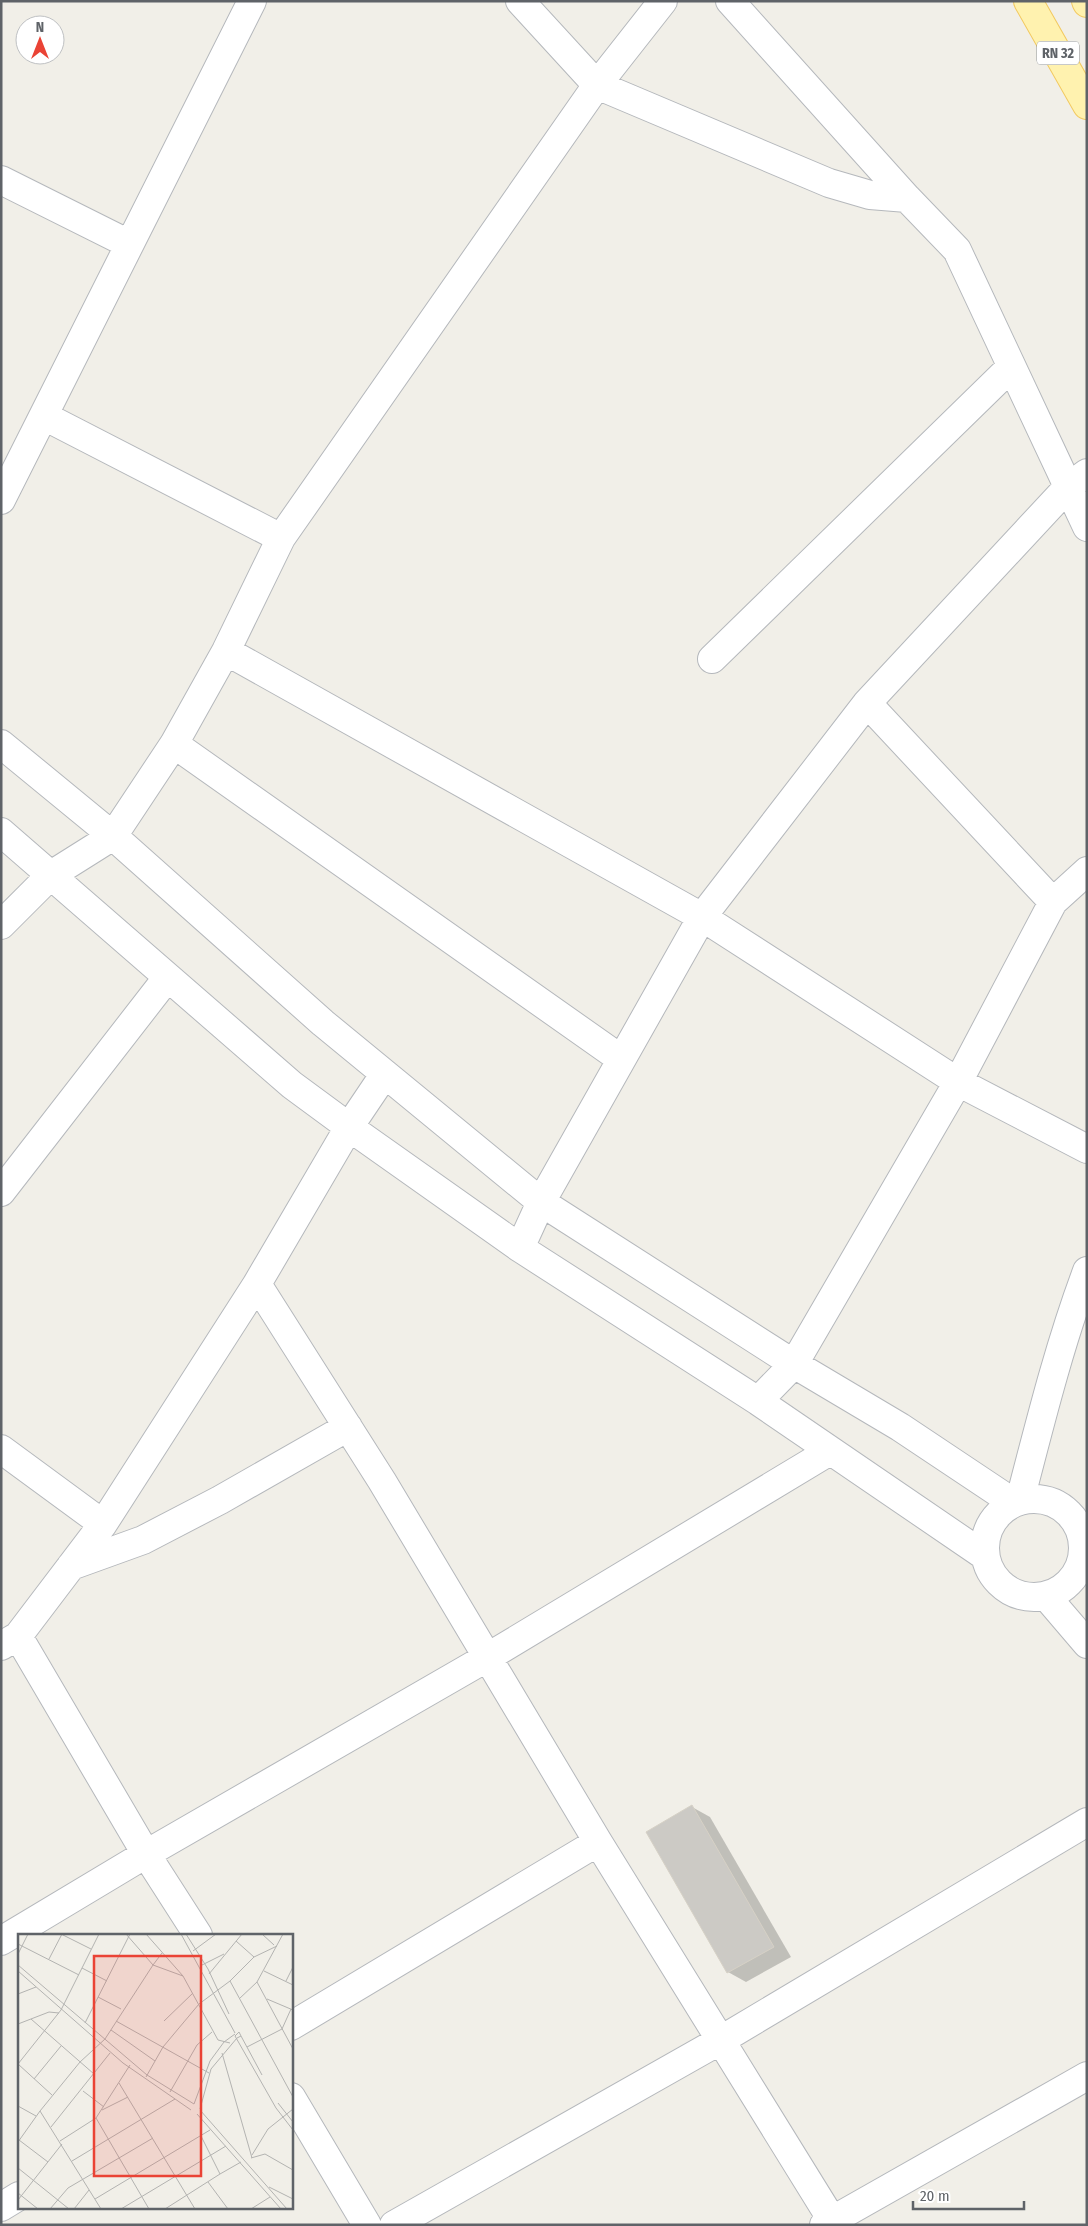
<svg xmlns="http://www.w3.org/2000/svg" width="1088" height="2226" font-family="'Fira Sans Condensed',sans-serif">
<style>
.shadow{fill:#0003}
.building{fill:#cccac5;stroke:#d6d1c6}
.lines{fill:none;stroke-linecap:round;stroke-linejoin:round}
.minor-casing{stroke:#b5b8bc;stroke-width:30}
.major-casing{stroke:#f2c960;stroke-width:30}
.minor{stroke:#fff;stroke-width:28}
.major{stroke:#fff2af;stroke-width:28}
.labels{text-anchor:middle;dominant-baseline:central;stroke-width:4.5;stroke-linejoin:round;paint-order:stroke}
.shield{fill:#fff;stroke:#8f9295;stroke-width:1}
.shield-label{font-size:14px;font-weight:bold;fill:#5f6368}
.inset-road{fill:none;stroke:#b3b3b1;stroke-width:1}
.view{fill:#ea4335;fill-opacity:0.15;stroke:#ea4335;stroke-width:2.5}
.inset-edge{fill:none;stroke:#5f6368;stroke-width:2.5}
</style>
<rect width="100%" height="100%" fill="#f1efe8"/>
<path class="shadow" d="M692,1807l18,10 81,140 -45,25 -18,-10z"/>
<path class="building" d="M692,1805l82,142 -47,26 -81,-141z"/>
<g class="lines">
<g class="minor-casing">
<path id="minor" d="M663,1l-66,84 232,98 41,12 37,3 50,52 130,277
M730,1l177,197
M1,180l128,64
M44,416l237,122
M1,500l251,-499
M226,651l476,266 256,165 129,67
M712,659l299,-292
M867,703l186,199
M1,744l112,92 210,187 218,179 253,162 106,63 114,76
M174,744l447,315
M1,832l291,253 57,42 171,121 238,153 227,155
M1,925l50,-50 62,-39 61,-92 52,-93 55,-113 316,-453 -77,-84
M1,1192l166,-214
M520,1248l21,-46 161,-285 165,-214 201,-216 19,-14
M257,1284l125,197 216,361 237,383
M758,1401l36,-37 164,-282 95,-180 34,-31
M1,1449l102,75
M985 1548a49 49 0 1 1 98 0a49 49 0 1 1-98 0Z
M1020,1500c20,-77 39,-154 67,-229
M71,1566l72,-26 77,-40 128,-73
M1046,1596l41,48
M18,1636l128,218 52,81
M1,1646l17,-10 85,-112 154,-240 92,-157 35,-52
M1,1941l145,-87 342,-197 342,-206
M291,2026l307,-184
M291,2097l76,128
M1,2207l18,-11
M394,2225l327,-185 366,-218
M824,2225l263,-149"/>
</g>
<g class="major-casing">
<path id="major" d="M1028,1l59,104
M1086,1l1,2"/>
</g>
<use href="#minor" class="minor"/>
<use href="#major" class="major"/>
</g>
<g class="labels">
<rect class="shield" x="1037" y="41.5" width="42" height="23" rx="4"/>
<g class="shield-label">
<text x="1058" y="53">RN 32</text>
</g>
</g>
<g transform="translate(18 1934)">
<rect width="275" height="275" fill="#f1efe8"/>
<path class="inset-road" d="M43,0l30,15M128,0l37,42M163,0l54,99M168,0l22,35 21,45M244,0l12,11M265,0l-26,48 36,67M218,7l18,16M0,10l61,31M175,17l23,-17M144,19l-9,12 30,11 35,64 12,3M0,20l10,-20M31,25l13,-25M0,31l129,110 47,29M184,31l22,-11M64,34l25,13M0,37l105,92 68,47M246,37l29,14M191,40l33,-40M212,47l63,116M268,47l7,-14M0,60l18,-7M80,63l23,12M221,65l18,-17M249,65l26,11M13,85l63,55M98,87l93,52M146,87l29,-28M67,89l45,-89M0,90l31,-12 10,1M93,96l44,31M223,102l21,39M219,104l4,-2 -2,-4 -4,4 41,72 17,22M229,113l35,-18 9,-20M204,119l30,105M0,130l43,-54 38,-76M0,130l34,31M128,143l17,-30 36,-43 31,-23 24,-24 23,-11M16,145l27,-33M101,149l76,126M65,157l21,16M152,158l27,-47 15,-13M260,169l15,19M176,170l16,-43 14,-19 11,-8M0,172l18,10M182,175l11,-40 26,-31M84,176l26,-13M182,176l87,99M179,180l84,95M78,184l53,91M33,193l59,-74M1,206l29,22M42,207l36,-23 34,-53M0,208l22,-31M234,221l16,-26 25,-20M233,224l14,-4 28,16M54,227l103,-62M0,234l51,41M202,240l21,-12M190,248l20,27M251,253l24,12M0,259l20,16M77,265l115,-69M0,266l44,-56M32,275l18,-21 85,-50M56,275l15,-19M83,275l-61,-98 40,-49 25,-23 48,-74 -27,-31M103,275l105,-63M147,275l55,-35 -19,-38M233,275l19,-12"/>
<path class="view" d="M76,22h107v220h-107z"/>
<rect width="275" height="275" class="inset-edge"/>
</g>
<rect width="1088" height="2226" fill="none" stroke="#5f6368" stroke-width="5"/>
<g transform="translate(40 40)"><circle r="24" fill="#ffffff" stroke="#bfc1c3"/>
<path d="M0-4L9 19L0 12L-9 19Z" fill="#ea4335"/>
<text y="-8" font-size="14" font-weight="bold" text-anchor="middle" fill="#5f6368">N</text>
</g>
<path d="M913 2201v8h111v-8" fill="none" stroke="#5f6368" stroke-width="2.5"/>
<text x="920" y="2201" font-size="15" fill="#5f6368" stroke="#ffffff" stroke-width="4" paint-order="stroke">20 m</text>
</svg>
